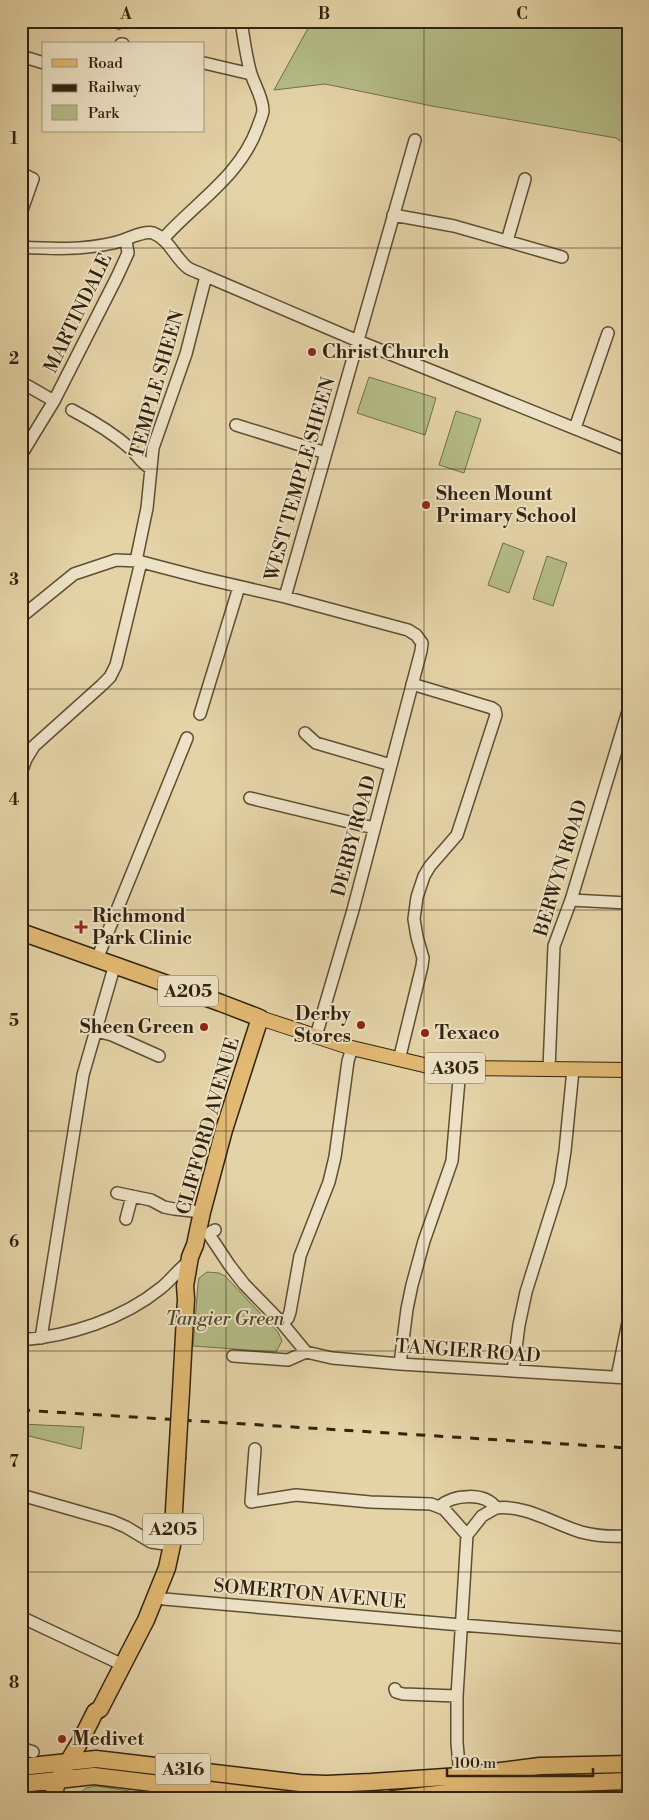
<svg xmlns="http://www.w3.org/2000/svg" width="649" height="1820" font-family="'Libre Bodoni',serif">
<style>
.green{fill:#b4bc87;stroke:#736f4a}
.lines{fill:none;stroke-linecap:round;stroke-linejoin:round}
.minor-casing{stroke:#5e4e34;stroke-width:14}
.major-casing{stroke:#32220e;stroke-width:16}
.highway-casing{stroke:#32220e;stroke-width:19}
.minor{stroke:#ede2c6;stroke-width:11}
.major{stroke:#e2ba74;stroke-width:14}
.highway{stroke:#e2ba74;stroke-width:16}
.rail{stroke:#32220e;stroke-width:3;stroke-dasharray:9 9;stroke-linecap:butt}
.highway-bridge-casing{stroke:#32220e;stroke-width:19;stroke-linecap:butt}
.highway-bridge{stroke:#e2ba74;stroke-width:16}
.grid{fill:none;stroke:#32220e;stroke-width:1;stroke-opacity:0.55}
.poi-dot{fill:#8f2418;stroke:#ede2c6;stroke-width:2}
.labels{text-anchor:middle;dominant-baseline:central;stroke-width:4;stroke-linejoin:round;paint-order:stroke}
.shield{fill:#ede2c6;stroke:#6a5c45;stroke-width:1}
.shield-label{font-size:18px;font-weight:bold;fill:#32220e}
.street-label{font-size:19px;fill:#32220e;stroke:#ede2c6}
.poi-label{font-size:19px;font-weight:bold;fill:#32220e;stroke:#ede2c6;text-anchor:start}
.park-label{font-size:19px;font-style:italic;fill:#52482c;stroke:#ede2c6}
.neatline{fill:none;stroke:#32220e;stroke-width:2}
.grid-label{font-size:16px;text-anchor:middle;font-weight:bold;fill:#32220e}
</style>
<rect width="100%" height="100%" fill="#e4d3a7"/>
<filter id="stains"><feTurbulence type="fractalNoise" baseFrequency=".004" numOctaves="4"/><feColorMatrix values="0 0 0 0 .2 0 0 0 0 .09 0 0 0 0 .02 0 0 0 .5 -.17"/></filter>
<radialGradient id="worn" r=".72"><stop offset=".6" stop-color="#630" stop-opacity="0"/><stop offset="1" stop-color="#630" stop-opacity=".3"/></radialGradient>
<path class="green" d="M93,21h30l-3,9z
M312,21h316v125l-12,-8 -184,-32 -107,-22 -51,6z
M369,377l67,21 -11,37 -68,-22z
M456,411l25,8 -17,54 -25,-8z
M503,543l21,8 -15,42 -21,-8z
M547,556l20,7 -14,43 -20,-7z
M207,1272l12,1 6,3 53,56 4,9 -6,11 -83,-6 5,-62 1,-6z
M21,1424l63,3 -3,22 -60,-15z
M97,1786l83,13h-107l13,-11z"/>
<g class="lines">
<g class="minor-casing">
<path id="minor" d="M121,44h2
M21,56l23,7
M204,63l47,11
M21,213l12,-34 -6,-3
M393,215l61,11 108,31
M163,239c32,-36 76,-62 94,-110 2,-6 5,-12 6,-18 0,-13 -8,-25 -12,-37 -5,-17 -7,-35 -10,-53
M507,241l18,-62
M21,247c31,2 62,3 92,-4 11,-2 31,-13 40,-10 16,6 22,25 35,35 5,3 12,5 18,8l152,65 270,109
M21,382l33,19
M72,410c21,11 41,23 59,39 6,6 11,14 19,19
M236,425l90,28
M575,428l33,-95
M21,455l33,-54 63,-124 11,-24 -2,-13
M285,597l130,-457
M21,617l53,-43 42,-14 22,1 65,17 82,19 123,33 8,5 6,8 -1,8 -68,259 -37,126
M200,714l39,-127
M305,733l11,10 75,22
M21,773l5,-14 8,-13 68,-61 8,-8 6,-12 24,-99 -3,-10 10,-48 6,-60 33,-94 20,-78
M250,798l124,30
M571,900l57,3
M97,959l90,-221
M21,1030l1,-6
M96,1031l16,4 47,21
M399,1060l23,-94 1,-8 -6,-21 -3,-18 3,-22 7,-21 6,-10 27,-31 39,-120 -1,-5 -3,-2 -80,-24
M549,1069l5,-123 17,-46 57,-189
M117,1193l34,7 13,7 10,2 28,3
M126,1219l6,-23
M215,1230l-4,2 -1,4 20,30 14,18 38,39 24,29
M282,1323l6,-5 2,-6 10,-56 29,-74 6,-25 13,-96 4,-13
M41,1338l42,-263 32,-111
M21,1340c49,-4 102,-21 140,-52 9,-7 16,-17 25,-24h3
M233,1356l55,4 18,-8 26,6 68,6 228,14
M400,1364l7,-55 5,-24 12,-44 28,-80 8,-93
M513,1371l6,-46 7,-33 34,-108 5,-33 8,-81
M617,1377l11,-55
M255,1449l-4,53 45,-7 74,7 61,2 13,5 23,26 15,-19 14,-8c-11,-16 -43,-14 -57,-1
M21,1495l91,26 14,6 25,15 21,3
M496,1508c27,-4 59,16 85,24 15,4 31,5 47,4
M157,1596l7,3 297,26 167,13
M21,1617l102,48
M395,1689l1,3 7,2 54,2
M21,1748l12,4
M460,1776l-3,-33v-47l10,-161"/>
</g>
<g class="major-casing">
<path id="major" d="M260,1018l92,30 76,18 32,2 168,2"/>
</g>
<g class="highway-casing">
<path id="highway" d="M21,932l200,71 39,15 -36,112 -22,82 -7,33 -5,12 -5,29 1,13 -5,92
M21,1767l75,-8 204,24 26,1 45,-2 89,-6 80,-10 88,-2
M21,1784l73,-8 191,23
M52,1799l6,-19 10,-18 13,-22 14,-28 5,-3 46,-89 21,-52 5,-23 5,-86
M394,1799l123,-14 111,-4"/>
</g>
<use href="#minor" class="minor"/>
<use href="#major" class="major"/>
<use href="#highway" class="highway"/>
<path class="rail" d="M21,1410l607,38"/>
<g class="highway-bridge-casing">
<path id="highway-bridge" d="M177,1459l4,-68"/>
</g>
<use href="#highway-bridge" class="highway-bridge"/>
</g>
<path class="grid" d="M226,21v1778M424,21v1778M21,248h607M21,469h607M21,689h607M21,910h607M21,1131h607M21,1351h607M21,1572h607"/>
<g class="poi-dot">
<circle cx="312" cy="352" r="5"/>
<circle cx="426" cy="505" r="5"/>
<path d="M78.5 919.5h5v5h5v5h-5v5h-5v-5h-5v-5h5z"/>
<circle cx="361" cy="1025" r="5"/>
<circle cx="204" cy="1027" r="5"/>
<circle cx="425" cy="1033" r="5"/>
<circle cx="62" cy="1739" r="5"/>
</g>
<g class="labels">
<g class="shield">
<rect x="158" y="975.5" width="60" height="31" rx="4"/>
<rect x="425" y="1052.5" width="60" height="31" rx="4"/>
<rect x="143" y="1513.5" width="60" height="31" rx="4"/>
<rect x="155.5" y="1753.5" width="55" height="31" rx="4"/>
</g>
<g class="shield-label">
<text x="188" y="991">A205</text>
<text x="455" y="1068">A305</text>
<text x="173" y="1529">A205</text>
<text x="183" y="1769">A316</text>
</g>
<g class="street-label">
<text transform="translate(78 313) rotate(-64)">MARTINDALE</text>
<text transform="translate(157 384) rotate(-74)">TEMPLE SHEEN</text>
<text transform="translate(300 479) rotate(-74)">WEST TEMPLE SHEEN</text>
<text transform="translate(354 836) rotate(-75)">DERBY ROAD</text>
<text transform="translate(561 868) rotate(-73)">BERWYN ROAD</text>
<text transform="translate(208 1126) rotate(-74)">CLIFFORD AVENUE</text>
<text transform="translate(468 1351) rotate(4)">TANGIER ROAD</text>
<text transform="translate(310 1594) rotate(5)">SOMERTON AVENUE</text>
</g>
<g class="poi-label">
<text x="322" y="352">Christ Church</text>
<text x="436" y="494">Sheen Mount<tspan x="436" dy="22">Primary School</tspan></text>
<text x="92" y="916">Richmond<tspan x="92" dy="22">Park Clinic</tspan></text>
<text x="351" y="1014" text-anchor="end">Derby<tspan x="351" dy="22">Stores</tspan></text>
<text x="194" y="1027" text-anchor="end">Sheen Green</text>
<text x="435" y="1033">Texaco</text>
<text x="72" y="1739">Medivet</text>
</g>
<g class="park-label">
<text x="225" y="1319">Tangier Green</text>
</g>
</g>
<rect width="649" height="1820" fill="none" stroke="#e4d3a7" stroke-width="55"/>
<rect x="42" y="42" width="162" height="90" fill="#ede2c6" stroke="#a2957c"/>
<rect x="52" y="59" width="25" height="8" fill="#e2ba74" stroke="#a2957c"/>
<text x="88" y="68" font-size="15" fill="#32220e">Road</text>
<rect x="52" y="84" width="25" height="8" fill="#32220e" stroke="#a2957c"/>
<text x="88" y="92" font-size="15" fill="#32220e">Railway</text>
<rect x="52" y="105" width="25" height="15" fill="#b4bc87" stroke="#a2957c"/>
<text x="88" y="118" font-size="15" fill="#32220e">Park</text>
<path d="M447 1768v8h146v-8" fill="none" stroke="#32220e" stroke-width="2.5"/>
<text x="454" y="1768" font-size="15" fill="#32220e" stroke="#ede2c6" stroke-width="4" paint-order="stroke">100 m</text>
<rect x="28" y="28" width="594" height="1764" class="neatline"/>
<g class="grid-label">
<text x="126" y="19">A</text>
<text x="324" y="19">B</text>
<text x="522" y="19">C</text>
<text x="14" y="144">1</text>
<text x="14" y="364">2</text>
<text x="14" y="585">3</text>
<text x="14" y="805">4</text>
<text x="14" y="1026">5</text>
<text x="14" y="1247">6</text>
<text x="14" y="1467">7</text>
<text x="14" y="1688">8</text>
</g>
<rect width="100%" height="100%" filter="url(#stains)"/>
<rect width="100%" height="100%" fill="url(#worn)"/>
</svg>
